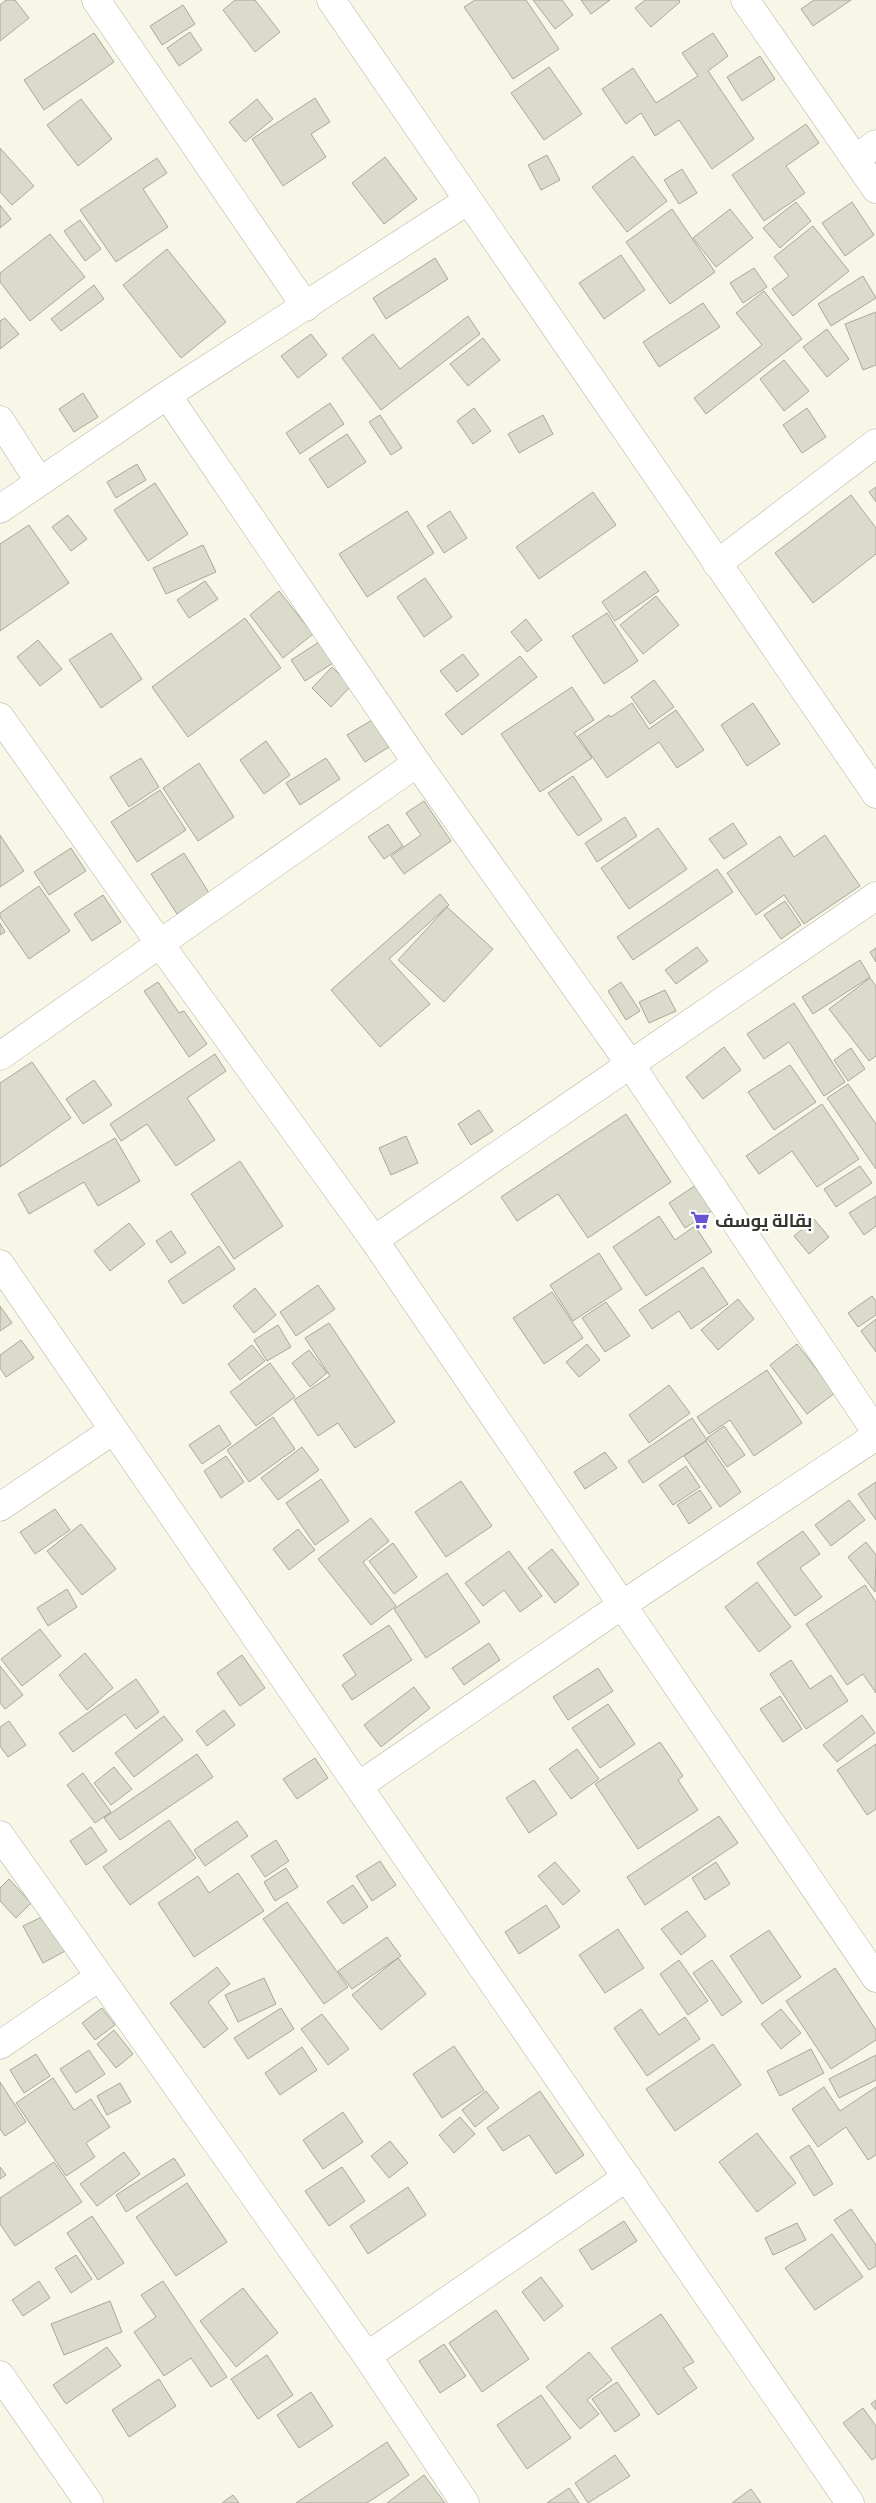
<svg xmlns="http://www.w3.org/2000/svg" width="876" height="2503" font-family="Commissioner,Cairo,sans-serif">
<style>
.building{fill:#dbdbcb;stroke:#a8a899}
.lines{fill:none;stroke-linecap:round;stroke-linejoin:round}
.minor-casing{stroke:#b3b3a4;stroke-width:29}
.tertiary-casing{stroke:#b3b3a4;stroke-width:29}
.minor{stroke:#fff;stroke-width:28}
.tertiary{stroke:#fff;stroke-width:28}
.labels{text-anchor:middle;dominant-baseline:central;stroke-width:5;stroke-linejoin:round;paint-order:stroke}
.poi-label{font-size:18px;font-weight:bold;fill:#373731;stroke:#fff;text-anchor:start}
</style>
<rect width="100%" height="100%" fill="#f8f7e7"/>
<path class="building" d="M6,0h9l14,18 -29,23v-36z
M235,0h20l25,32 -25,20 -32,-42z
M475,0h51l33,49 -46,30 -49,-72z
M533,0h29l11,15 -18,14z
M581,0h29l-19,14z
M645,0h34l1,2 -29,25 -16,-19z
M814,0h37l-38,26 -12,-17z
M183,5l12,19 -33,21 -12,-19z
M190,32l12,18 -23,16 -12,-18z
M94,33l20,29 -70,48 -20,-30z
M713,33l15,23 -20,15 46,68 -42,30 -33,-49 -24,16 -14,-23 -15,11 -24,-35 31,-21 23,35 42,-27 -16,-23z
M760,56l15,23 -33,22 -15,-24z
M549,67l33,47 -38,26 -33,-47z
M315,98l15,24 -19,12 15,23 -43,29 -31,-47z
M81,99l31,40 -34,27 -31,-41z
M257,99l16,20 -28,23 -16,-20z
M806,124l13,19 -33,23 19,27 -41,28 -32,-46z
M0,148l34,38 -22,19 -12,-13z
M547,155l13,25 -19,10 -13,-25z
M633,156l34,45 -40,31 -35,-45z
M385,157l32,42 -33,25 -32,-41z
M157,158l10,15 -24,16 25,38 -52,35 -36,-52z
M682,169l15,24 -18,11 -15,-24z
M796,202l15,19 -31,27 -17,-20z
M852,202l22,33 -29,21 -23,-33z
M0,205l11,14 -11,9z
M672,209l43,63 -45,32 -44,-62z
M730,209l23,29 -37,29 -23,-29z
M80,220l21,29 -16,12 -21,-30z
M813,226l36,45 -56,45 -21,-27 17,-13 -15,-19z
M50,234l35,43 -55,44 -30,-39v-9z
M167,249l59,73 -45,36 -58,-73z
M621,255l24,35 -41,29 -25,-36z
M435,258l13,21 -62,40 -13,-21z
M754,268l13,19 -24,16 -13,-20z
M863,276l13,22 -45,28 -13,-22z
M94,285l10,14 -43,32 -10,-12z
M764,291l38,48 -96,75 -12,-16 68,-53 -26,-32z
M703,303l17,24 -61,40 -16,-25z
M876,312v53l-13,5 -18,-46z
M468,316l12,18 -99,76 -39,-52 31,-24 27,35z
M5,318l14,16 -19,15v-28z
M827,329l22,30 -22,18 -24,-30z
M311,334l16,21 -29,23 -17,-22z
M483,338l17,22 -32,26 -18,-22z
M784,360l25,31 -25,20 -24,-32z
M83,393l15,24 -24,15 -15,-23z
M330,403l14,21 -44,30 -14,-21z
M474,408l17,23 -18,13 -16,-23z
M807,408l19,29 -24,16 -19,-28z
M380,415l22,33 -11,7 -22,-33z
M543,415l10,19 -34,19 -11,-19z
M347,434l19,28 -38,26 -19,-29z
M137,464l9,16 -30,18 -9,-16z
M155,483l33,51 -40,27 -34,-51z
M876,487v15l-7,-10z
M593,492l23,33 -77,54 -23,-32z
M851,495l25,33v26l-63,49 -38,-50z
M407,511l27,42 -67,44 -28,-43z
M450,511l17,27 -23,15 -17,-27z
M68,515l19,24 -16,12 -19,-24z
M29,525l40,58 -69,48v-87z
M203,545l13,27 -50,22 -13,-26z
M645,571l14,20 -44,30 -13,-19z
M425,578l27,39 -28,20 -27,-40z
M205,581l13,18 -29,19 -12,-18z
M279,591l34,43 -30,24 -33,-43z
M656,596l23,29 -36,29 -23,-29z
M607,613l31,48 -34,23 -32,-48z
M245,618l36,50 -93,69 -36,-50z
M526,619l16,21 -15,12 -16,-20z
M111,633l31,46 -41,29 -32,-48z
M38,640l24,29 -22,17 -23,-29z
M319,642l14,21 -28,18 -14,-21z
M463,654l16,21 -22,17 -17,-21z
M520,656l17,21 -75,58 -17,-21z
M332,667l19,19 -20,21 -19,-19z
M654,680l20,27 -24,17 -19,-27z
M572,687l22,33 -20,13 18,25 -52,34 -39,-58z
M632,703l17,26 27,-19 28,40 -27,18 -18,-26 -52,36 -29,-42 31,-21 2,2z
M753,703l27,41 -33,22 -26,-41z
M372,720l17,27 -24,15 -18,-27z
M266,741l24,34 -26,19 -24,-34z
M141,758l18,29 -30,20 -19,-30z
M326,758l14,21 -40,26 -14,-22z
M199,763l35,54 -36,24 -35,-53z
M573,776l29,44 -24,16 -30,-43z
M160,790l26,40 -49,32 -26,-40z
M424,801l27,40 -47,33 -13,-18 30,-21 -15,-22z
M625,817l12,19 -40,26 -12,-19z
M733,823l14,21 -23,15 -15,-20z
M388,824l15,22 -19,13 -16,-22z
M658,828l29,41 -58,40 -28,-41z
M0,835l24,36 -24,16z
M825,835l35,51 -56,38 -20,-29 -28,20 -29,-42 53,-37 14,21z
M71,848l15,23 -37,24 -15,-23z
M184,853l25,40 -32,21 -26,-40z
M717,869l16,23 -100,68 -16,-23z
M39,886l31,45 -41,28 -29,-42v-4z
M440,894l9,11 -60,54 41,45 -50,43 -49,-57z
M103,895l18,27 -29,19 -18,-27z
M785,901l16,24 -20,14 -17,-24z
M447,907l46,42 -49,53 -46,-42z
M0,923l5,9 -5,3z
M697,947l11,14 -32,23 -11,-14z
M876,948v14l-6,-10z
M860,960l10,17 -57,37 -11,-17z
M870,978l6,8v70l-7,5 -40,-52z
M158,982l21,31 5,-2 23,33 -18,13 -45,-66z
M621,982l19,29 -14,9 -18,-29z
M665,990l11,21 -27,12 -10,-21z
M794,1003l51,79 -21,14 -35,-54 -25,17 -17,-25z
M724,1047l17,23 -38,29 -17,-22z
M851,1048l14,21 -17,12 -14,-21z
M215,1054l11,17 -39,27 28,42 -39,26 -29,-42 -26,17 -11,-17z
M32,1062l39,56 -71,49v-84z
M790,1065l26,37 -42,28 -26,-38z
M94,1080l18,25 -29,19 -17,-25z
M848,1084l28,40v45l-49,-71z
M822,1104l37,55 -42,28 -25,-36 -33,23 -13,-18z
M479,1110l14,21 -22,14 -13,-21z
M626,1114l45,68 -83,56 -30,-44 -41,27 -16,-24z
M406,1136l12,27 -27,12 -12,-27z
M115,1138l25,43 -42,25 -14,-24 -55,32 -11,-20z
M240,1161l43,65 -49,33 -43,-65z
M860,1166l12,17 -36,24 -12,-18z
M702,1181l16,26 -33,21 -16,-25z
M876,1196v30l-12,9 -15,-22z
M659,1216l16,24 20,-14 17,26 -66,44 -33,-49z
M814,1219l15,18 -20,17 -15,-18z
M129,1223l16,21 -35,27 -16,-20z
M171,1231l15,22 -15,10 -15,-22z
M219,1246l16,23 -52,35 -15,-23z
M599,1253l23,36 -49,32 -23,-36z
M703,1267l25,37 -37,25 -12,-18 -27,18 -13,-19z
M318,1285l17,24 -39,27 -16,-24z
M255,1288l21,27 -22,18 -21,-27z
M552,1292l31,46 -39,26 -31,-46z
M872,1296l4,5v14l-18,12 -10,-14z
M738,1299l16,20 -36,31 -17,-20z
M606,1302l24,34 -25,16 -23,-34z
M0,1306l12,17 -12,8z
M876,1319v33l-15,-21z
M329,1323l66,99 -40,26 -17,-25 -20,13 -24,-36 36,-24 -25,-38z
M278,1325l13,22 -24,14 -13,-21z
M21,1340l13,18 -28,19 -6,-9v-13z
M587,1344l13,16 -21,17 -13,-15z
M797,1344l38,49 -28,21 -37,-49z
M252,1345l13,16 -25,19 -12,-16z
M309,1350l18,23 -17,14 -18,-24z
M270,1363l25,34 -39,29 -26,-34z
M767,1370l35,53 -48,33 -24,-36 -21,14 -12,-17z
M669,1385l21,28 -41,30 -20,-28z
M273,1417l22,32 -46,33 -22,-32z
M692,1418l15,22 -64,43 -15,-22z
M219,1425l12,19 -29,20 -13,-19z
M724,1426l21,29 -18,12 -20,-29z
M706,1441l35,51 -21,15 -36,-51z
M302,1447l17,23 -41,30 -17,-22z
M605,1452l12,16 -32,21 -11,-17z
M226,1456l18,26 -23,16 -17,-27z
M686,1466l14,21 -27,18 -14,-20z
M321,1479l28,42 -34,24 -29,-42z
M461,1481l31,45 -46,31 -31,-45z
M876,1482v38l-18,-26z
M700,1490l12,18 -23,16 -12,-19z
M849,1500l16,20 -34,26 -16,-21z
M55,1509l15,21 -35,24 -15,-22z
M371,1518l18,23 -26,21 33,44 -25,19 -53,-66z
M81,1524l35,45 -34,26 -35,-44z
M298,1529l17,21 -26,20 -16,-21z
M803,1531l17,23 -20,14 22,29 -27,19 -38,-53z
M866,1542l10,13 -1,37 -27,-35z
M393,1543l24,34 -23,17 -25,-33z
M552,1549l27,35 -24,19 -27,-35z
M509,1551l33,45 -22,16 -16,-22 -21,16 -18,-23z
M447,1573l33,49 -54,36 -32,-49z
M757,1582l34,45 -32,25 -34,-45z
M865,1585l11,17v91l-13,-19 -16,11 -41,-61z
M67,1589l10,18 -29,19 -11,-18z
M389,1625l23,35 -60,40 -10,-15 14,-10 -13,-20z
M40,1629l21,27 -39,30 -21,-27z
M489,1643l11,17 -36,25 -12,-17z
M85,1653l28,35 -26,22 -28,-35z
M242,1655l23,33 -25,18 -23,-33z
M791,1660l19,29 21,-14 17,26 -42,28 -36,-55z
M0,1666l23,29 -18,14 -5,-6z
M598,1668l15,23 -45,29 -15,-23z
M136,1679l23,33 -23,17 -11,-15 -52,38 -14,-19z
M414,1687l16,21 -49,39 -17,-22z
M780,1696l22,33 -19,13 -23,-33z
M608,1704l27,40 -35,24 -28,-40z
M224,1710l11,15 -28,21 -11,-15z
M862,1715l13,18 -38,29 -14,-17z
M164,1716l19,24 -49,37 -19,-24z
M9,1721l17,24 -18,12 -8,-11v-19z
M660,1742l23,34 -5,4 20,30 -60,39 -43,-65z
M876,1744v65l-9,6 -30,-45z
M577,1749l22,30 -28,20 -22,-30z
M197,1754l16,23 -93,63 -16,-22z
M315,1758l13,20 -31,21 -14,-20z
M114,1767l18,22 -21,16 -17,-22z
M83,1773l28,39 -16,11 -28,-38z
M534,1780l23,34 -28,19 -23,-35z
M719,1816l19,27 -93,62 -18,-28z
M169,1820l27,38 -66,47 -27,-38z
M237,1821l11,15 -43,30 -11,-16z
M91,1827l16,24 -21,14 -16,-24z
M276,1840l13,21 -24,16 -14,-21z
M380,1861l16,24 -24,16 -16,-25z
M555,1862l25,29 -17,14 -25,-29z
M716,1862l14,22 -25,16 -13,-22z
M286,1868l12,19 -23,14 -11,-19z
M238,1873l26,38 -70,46 -36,-54 40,-27 11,17z
M9,1879l22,24 -15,15 -16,-17v-13z
M353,1885l15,22 -25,17 -16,-22z
M287,1902l61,85 -24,17 -61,-85z
M546,1905l14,22 -41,27 -14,-22z
M687,1911l19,25 -25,19 -20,-26z
M50,1913l19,36 -26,14 -20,-37z
M618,1929l26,39 -39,25 -26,-38z
M769,1930l32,47 -39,27 -32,-48z
M387,1937l14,19 -49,33 -14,-18z
M398,1958l28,36 -45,36 -29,-35z
M679,1960l29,41 -20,14 -28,-41z
M712,1960l30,42 -20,14 -29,-43z
M217,1967l13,17 -22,18 20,27 -24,19 -34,-45z
M835,1968l41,62v10l-45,29 -45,-68z
M264,1978l12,26 -38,18 -13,-27z
M102,2008l13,17 -20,15 -13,-17z
M281,2008l13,21 -46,30 -14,-21z
M641,2009l18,26 26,-18 15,22 -53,37 -33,-48z
M781,2009l20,24 -20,16 -20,-25z
M322,2014l27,35 -21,16 -27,-36z
M114,2030l19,24 -17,14 -19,-24z
M713,2044l28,41 -66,46 -29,-42z
M454,2046l30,44 -42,28 -29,-44z
M302,2047l15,23 -37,25 -15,-22z
M811,2049l13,24 -44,23 -13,-25z
M89,2050l16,24 -29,19 -16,-24z
M36,2054l14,22 -26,17 -14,-23z
M876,2055v25l-37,18 -10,-19z
M53,2078l21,32 17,-11 19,28 -24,16 9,14 -29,19 -50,-73z
M0,2082l26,40 -21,14 -5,-7z
M120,2083l11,19 -24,13 -10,-19z
M824,2087l16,24 36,-24v68l-8,5 -22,-33 -28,20 -26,-38z
M486,2091l13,17 -24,19 -13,-17z
M540,2091l44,64 -28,19 -27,-39 -26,16 -16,-23z
M343,2112l20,30 -40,27 -20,-29z
M460,2117l15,17 -21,19 -15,-18z
M757,2133l39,50 -39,29 -38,-50z
M390,2141l18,22 -19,15 -18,-22z
M809,2145l24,39 -19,12 -24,-39z
M124,2152l16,22 -43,32 -17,-22z
M174,2158l11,17 -59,37 -10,-17z
M54,2162l28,40 -67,44 -15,-22v-26z
M0,2167l6,8 -6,4z
M342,2167l23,34 -36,25 -24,-35z
M187,2183l40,59 -51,34 -40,-59z
M408,2187l18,28 -58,39 -18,-28z
M851,2209l25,36v21l-7,4 -35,-50z
M92,2216l32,47 -26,17 -31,-47z
M624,2221l13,20 -45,29 -13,-20z
M797,2223l9,17 -33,15 -8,-17z
M832,2234l31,43 -48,33 -30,-42z
M76,2255l16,24 -21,14 -16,-25z
M541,2277l22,29 -19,15 -22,-29z
M39,2281l11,17 -27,18 -11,-16z
M163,2281l64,96 -16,10 -20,-29 -27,18 -30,-44 22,-15 -15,-22z
M243,2288l35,45 -42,34 -36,-46z
M110,2301l12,31 -58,23 -13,-31z
M496,2310l33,49 -47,33 -33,-49z
M661,2314l33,48 -11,6 14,20 -39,27 -47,-67z
M444,2344l22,32 -26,17 -21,-32z
M107,2347l14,19 -55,38 -13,-19z
M589,2352l23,28 -25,20 12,14 -19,15 -34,-42z
M267,2355l26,40 -35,24 -27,-40z
M159,2379l17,27 -47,31 -17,-27z
M617,2382l23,33 -25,17 -23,-33z
M311,2392l22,34 -34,22 -22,-33z
M541,2395l30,43 -44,31 -30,-44z
M876,2400v10l-5,-6z
M863,2408l13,18v31l-4,3 -29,-37z
M387,2442l22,33 -42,28h-71z
M615,2455l15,21 -42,27 -13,-20z
M424,2475l21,28h-58z
M569,2488l10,15h-32z
M751,2489l10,14h-29z
M233,2495l6,8h-17z"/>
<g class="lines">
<g class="minor-casing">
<path id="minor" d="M96,0l210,307
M745,0l131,189
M855,159l21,-15
M167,395l250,368 213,301 246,368
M0,420l39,61
M0,509l167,-114 300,-194
M717,564l159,-121
M0,717l160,227 214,296 502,738
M0,1056l417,-293
M374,1240l502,-344
M0,1264l850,1239
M0,1507l112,-76
M360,1785l262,-180 254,-169
M0,1835l367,521 98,147
M0,2045l99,-68
M367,2356l260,-179
M0,2375l89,128"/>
</g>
<g class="tertiary-casing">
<path id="tertiary" d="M331,0l545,794"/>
</g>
<use href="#minor" class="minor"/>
<use href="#tertiary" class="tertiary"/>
</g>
<defs>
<g id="supermarket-bare" transform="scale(1.5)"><path d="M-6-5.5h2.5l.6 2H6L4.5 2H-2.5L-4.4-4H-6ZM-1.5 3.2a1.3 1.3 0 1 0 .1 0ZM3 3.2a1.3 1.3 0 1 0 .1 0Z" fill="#6755cf" stroke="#fff" stroke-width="2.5" paint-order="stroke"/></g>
</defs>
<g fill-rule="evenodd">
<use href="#supermarket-bare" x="700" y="1220"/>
</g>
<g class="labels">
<g class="poi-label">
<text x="715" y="1220">بقالة يوسف</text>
</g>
</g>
</svg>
